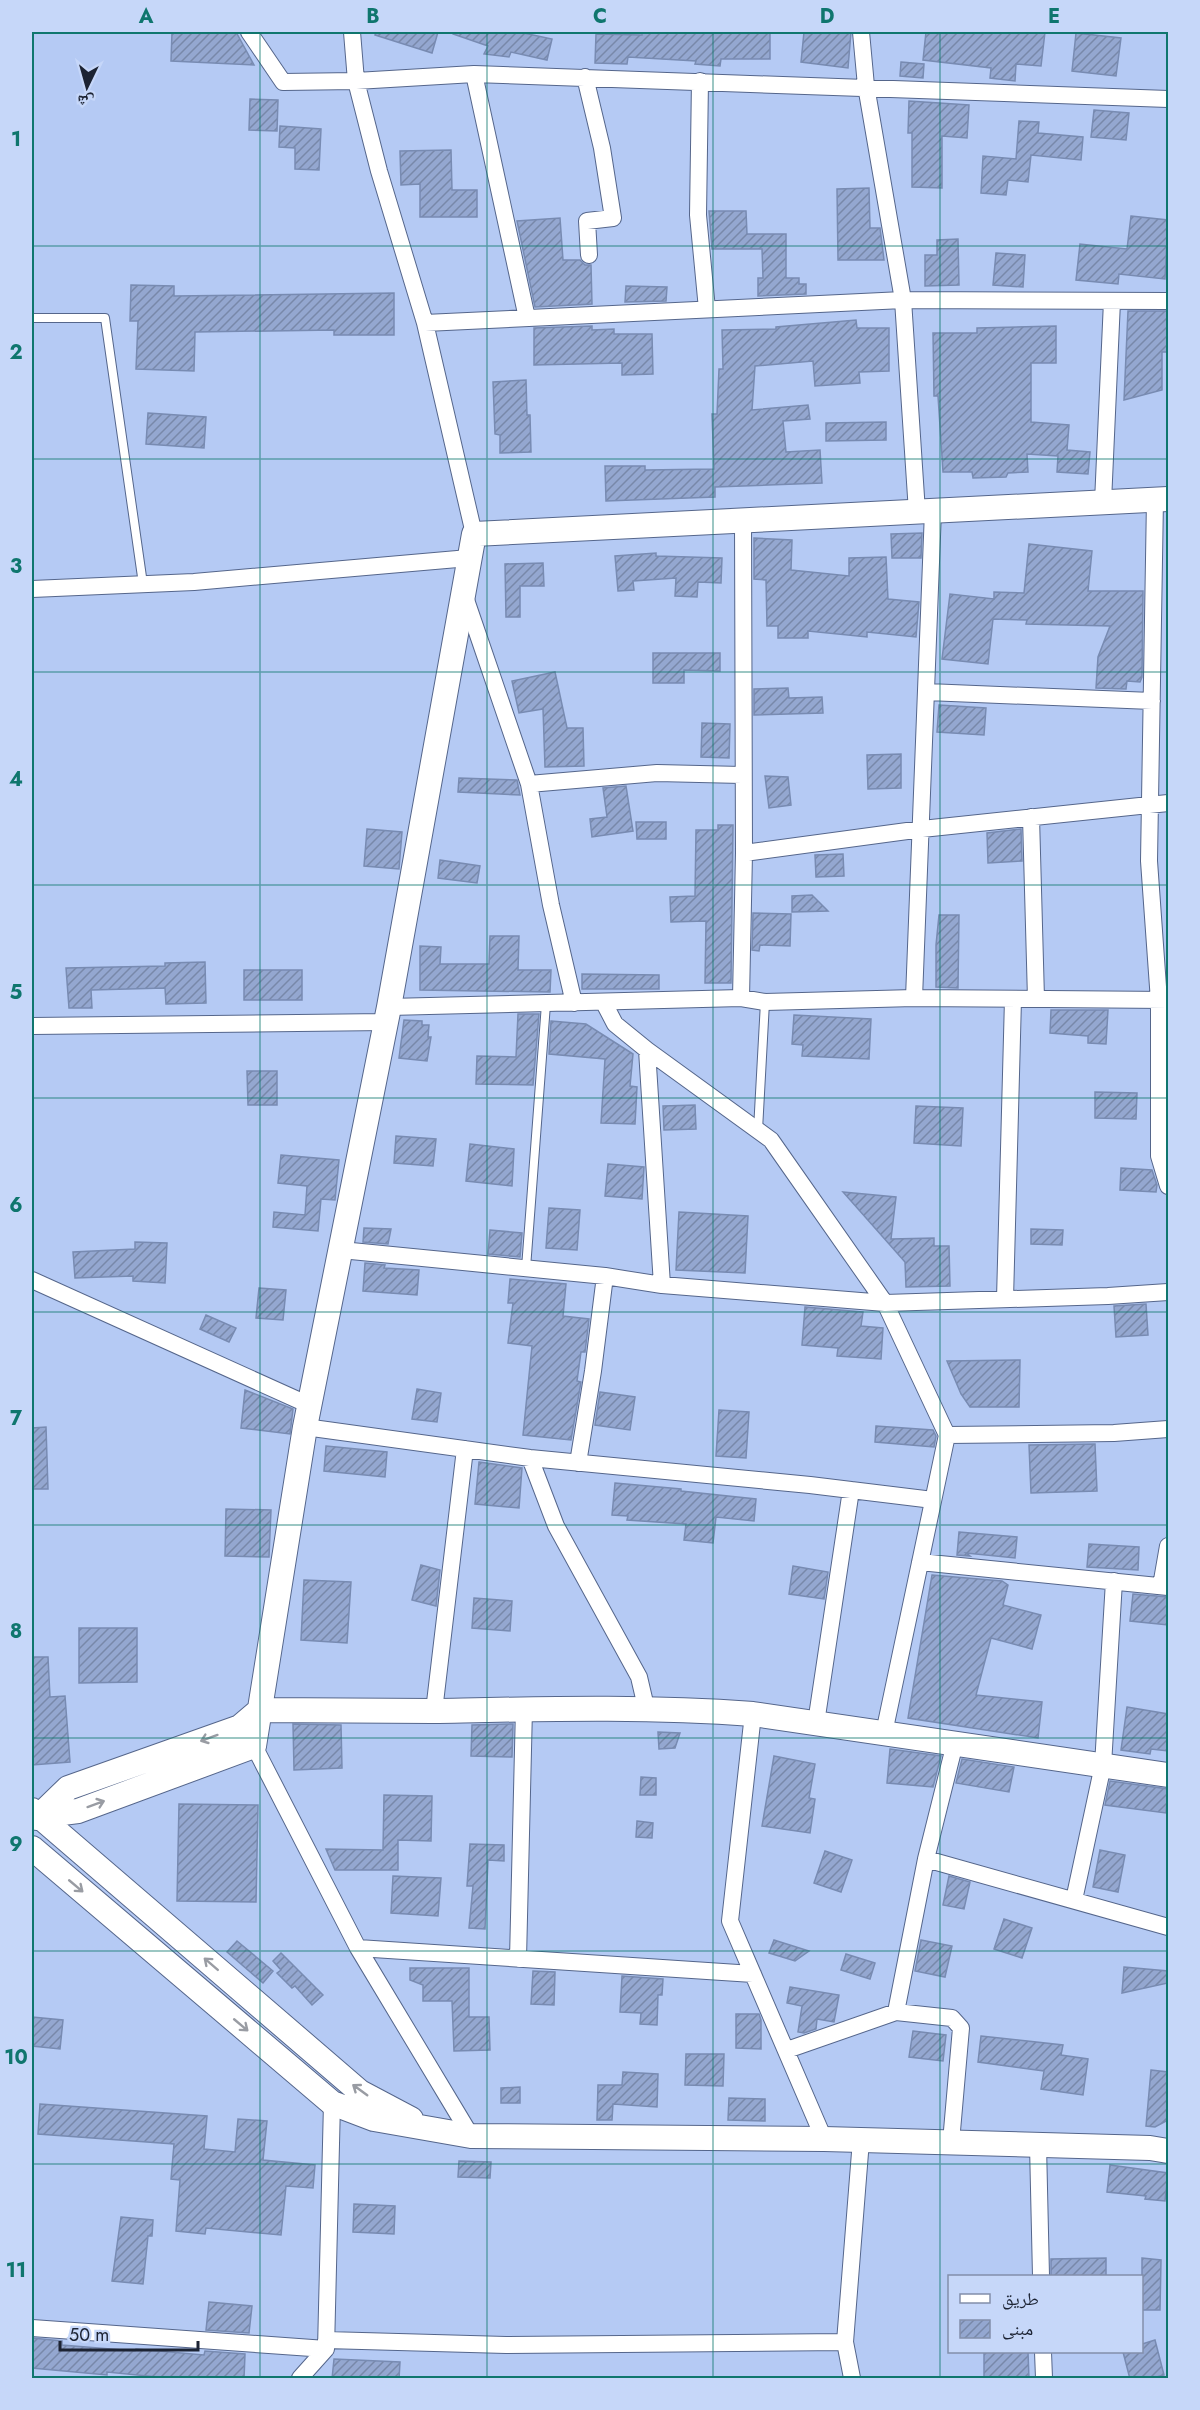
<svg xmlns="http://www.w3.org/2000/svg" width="1200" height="2410" font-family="Jost,'Noto Naskh Arabic',sans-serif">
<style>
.building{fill:url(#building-hatch);stroke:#788bb2;stroke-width:1.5}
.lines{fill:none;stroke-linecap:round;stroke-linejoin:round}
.lane-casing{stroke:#55668b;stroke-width:10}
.street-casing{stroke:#55668b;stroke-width:18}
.secondary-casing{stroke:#55668b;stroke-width:26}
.lane{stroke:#fff;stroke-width:8}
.street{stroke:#fff;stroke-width:16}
.secondary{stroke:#fff;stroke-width:24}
.oneway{stroke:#999ca3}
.grid{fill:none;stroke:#0f766e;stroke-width:1.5;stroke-opacity:0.55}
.neatline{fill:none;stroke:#0f766e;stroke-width:2}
.grid-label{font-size:20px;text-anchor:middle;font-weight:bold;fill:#0f766e}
</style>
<defs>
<pattern id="building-hatch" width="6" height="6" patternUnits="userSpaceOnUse" patternTransform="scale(1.5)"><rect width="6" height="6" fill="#94a7d0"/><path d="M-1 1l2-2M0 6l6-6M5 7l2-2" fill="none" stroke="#7888a9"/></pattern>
</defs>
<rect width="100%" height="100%" fill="#b5caf4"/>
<path class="building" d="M172,32h64l18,33 -83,-4z
M376,32h62l-6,21 -57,-18z
M453,32h66l33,7 -5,21 -36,-8 -2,5 -25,-3 4,-8 -35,-12z
M642,32h128v27h-49l-1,7 -25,-2 1,-3 -68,-4 -1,7 -32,-1 1,-29 46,1z
M804,32h47l-3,36 -47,-6z
M926,32h119l-4,34 -25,-2 -1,17 -25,-3 1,-10 -68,-8z
M1076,33l45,5 -5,38 -44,-5z
M901,62l23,2 -1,14 -23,-2z
M250,99l28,1 -1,31 -28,-1z
M909,101l60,4 -2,33 -25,-2v52l-30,-1v-54h-4z
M1094,110l35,3 -3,27 -35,-3z
M1019,121l20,1 -1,11 45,4 -2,23 -50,-5 -3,27 -20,-2 -2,15 -25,-2 2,-37 33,3z
M280,126l41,3 -2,41 -24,-1v-21l-16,-1z
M451,150l1,40h25v27h-57v-33l-19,1 -1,-34z
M869,188l1,40h10l4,32h-46l-1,-71z
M709,211h37l1,23h39v44h13v6h7v10l-48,2v-18h5l-1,-29h-50z
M1131,216l37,4 -3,59 -46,-5 -1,10 -42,-4 4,-36 47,5z
M560,218l3,42h17l5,5h6l1,39 -57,3 -18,-86z
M958,239l1,46 -34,1v-31h12v-15z
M996,253l29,2 -2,32 -30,-2z
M131,285l43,1v10l220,-3v42h-60v-5l-139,2 -1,39 -58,-2 2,-48h-8z
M626,286l41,1 -1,14 -41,1z
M1128,311h40v41h-6v38l-38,10z
M856,320l1,8h32v43l-30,1 1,11 -45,3 -2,-25 -58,5 -3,44 56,-5 2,14 -27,2 3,31 34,-2 2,33 -107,4v10l-109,4 -1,-35h40v4l69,-1 -2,-55h5l2,-45h4l-1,-39 54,-1v-2z
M592,326v4l22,-1v5h38l1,40 -31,1v-12l-88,2v-37z
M1056,326v37h-25v59l38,3 -2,25 23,2 -2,22 -31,-2 1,-16 -31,-2 1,18 -20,1 -2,4 -33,1 -1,-6h-29l-5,-76h-4l-1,-63h44v-5z
M526,380l1,35h3l1,37 -31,1v-18l-5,-1 -2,-52z
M148,413l58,4 -2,31 -58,-4z
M886,422v18l-60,1v-18z
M922,533l-1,25h-29l-1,-24z
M754,538l38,2 -1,30 58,6v-18l37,-1 2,42 31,3 -3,35 -49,-5v5l-59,-6v7h-30v-12h-11l-1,-46 -12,-1z
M1029,544l63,7 -4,40h55l-1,86 -2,5 -13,-1 -1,8 -30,-1 2,-31 12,-31 -84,-2 1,-4 -34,-1 -5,45 -46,-5 8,-65 44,5v-7l30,1z
M656,553v3l66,2 -1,25 -23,-1 -1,15 -22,-1 1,-18 -43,3 1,9 -16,1 -3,-35z
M543,563l1,23h-24v31h-14l-1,-53z
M653,653h67v18l-36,-1v13h-31z
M555,672l12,56h16l1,38 -39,1 -2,-58 -24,4 -7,-32z
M788,688l1,10 33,-1 1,16 -69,2v-26z
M939,705l47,3 -2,27 -47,-3z
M702,723l28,1 -1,34 -28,-1z
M901,754v34l-33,1 -1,-34z
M765,776l23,1 3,28 -22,3z
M459,778l58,2 3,15 -62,-3z
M626,786l7,45 -41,6 -2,-18 17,-2 -4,-29z
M636,822h30v17h-29z
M718,825h15l-2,158h-26l1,-62 -35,1 -1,-25 25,-1 1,-66h22z
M367,829l35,3 -3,37 -35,-3z
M1021,829l1,32 -34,2 -1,-30z
M843,854l1,22 -28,1 -1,-22z
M440,860l40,6 -3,17 -39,-5z
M812,895l16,16 -36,1v-16z
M753,913l38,1 -1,32 -30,-1 -1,6 -7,-1z
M939,915h20l-1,73 -22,-1v-42z
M490,936h29l-1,34h33l-1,22 -130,-2v-44l21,1 -1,17h49z
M205,962l1,41 -40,1 -1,-16 -74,2 1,18h-23l-3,-40 99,-2v-3z
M244,970h58v30h-58z
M582,974l77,1v14h-77z
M1051,1010h57l-2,34 -18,-1v-7l-38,-3z
M518,1014h21l-6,71 -57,-1 1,-28 39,1z
M794,1015l77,4 -2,40 -67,-3 1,-11 -11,-1z
M404,1020l18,1v4h7l-1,12h3l-4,24 -28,-3z
M551,1021l35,3 47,30 -3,32 7,1 -2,37 -34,-1 4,-64 -56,-5z
M247,1071h30v34h-29z
M1095,1092l42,1 -1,26 -41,-1z
M695,1105l1,24 -32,1 -1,-24z
M916,1106l47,2 -2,38 -47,-3z
M396,1136l40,3 -3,27 -39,-3z
M470,1144l44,5 -2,37 -46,-5z
M281,1155l58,5 -4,40 -14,-1 -3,32 -45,-4 1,-15 31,3 2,-29 -29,-3z
M608,1164l36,3 -2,32 -37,-3z
M1121,1168l31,2 5,15 -1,7 -36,-2z
M843,1192l53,5 -5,42 43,-1v8h15l1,40 -44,1 -1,-25z
M549,1208l31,2 -3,40 -31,-2z
M679,1212l69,4 -3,57 -69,-3z
M364,1228l27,1 -3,15 -25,-2z
M1031,1229l32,1 -1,15 -31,-1z
M490,1230l32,3 -2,24 -32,-3z
M135,1242l32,1 -2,40 -32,-2v-5l-58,2 -2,-26 62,-3z
M365,1263l20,2 -1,3 35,2 -2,25 -54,-4z
M510,1279l56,5 -3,32 26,3 -4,33h-4l-4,29 4,1 -10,58 -48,-5 9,-89 -24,-3 5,-40h-5z
M259,1288l27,2 -3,30 -27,-2z
M1146,1304l2,31 -32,2 -2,-31z
M805,1307l58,5 -2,14 22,2 -2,31 -44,-3 1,-8 -36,-3z
M206,1315l30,13 -7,14 -29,-13z
M1020,1360l-1,47h-49l-9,-13 -14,-33z
M417,1389l24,4 -4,29 -25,-3z
M245,1390l48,19 -3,25 -49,-6z
M600,1392l35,5 -5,33 -35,-5z
M719,1410l30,2 -3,46 -30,-2z
M876,1426l57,4 3,6 -2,11 -59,-5z
M46,1427l2,62h-16v-61z
M1095,1444l2,47 -66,2 -2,-48z
M326,1446l61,6 -2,25 -61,-6z
M479,1462l43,6 -3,40 -44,-4z
M615,1483l66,6v2l75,8 -2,22 -38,-4 -3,26 -29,-3 2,-16 -59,-4 1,-4 -16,-1z
M226,1509l45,1 -2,47 -44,-1z
M959,1532l58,5 -2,21 -49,-5 4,3 -13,-1z
M1089,1544l50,3 -1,23 -51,-3z
M421,1565l19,5 -4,36 -24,-6z
M793,1566l35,6 -4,27 -35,-5z
M932,1575l70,6 6,4 -5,20 38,10 -9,34 -41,-11 -15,57 66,7 -4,36 -130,-20z
M304,1580l47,2 -4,61 -46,-3z
M1133,1594l35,3v28l-38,-4z
M474,1598l38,3 -2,30 -38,-3z
M79,1628h58v54l-58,1z
M32,1657h16l2,40 15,-1 5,66 -38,3z
M1127,1707l41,7v37l-17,-2 -1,5 -29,-4z
M293,1724l48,1 1,43 -48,2z
M513,1724l-1,33 -41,-1 1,-31z
M658,1732l22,1 -5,15 -16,1z
M890,1749l51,7 -8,31 -46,-4z
M774,1756l41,8 -6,34 6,1 -5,34 -48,-7z
M962,1759l52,8 -5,25 -53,-9z
M641,1777l15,1v17h-16z
M1110,1781l58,8 -2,24 -61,-8z
M384,1795l48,1 -1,45 -33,-1v30h-63l-9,-21 57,1z
M179,1804l79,1 -2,97 -79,-1z
M637,1821l16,2 -1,15 -16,-1z
M470,1844l34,1v16l-16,-1 -3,69 -16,-1 4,-42h-6z
M1100,1850l25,5 -7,37 -25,-5z
M825,1851l27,9 -11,32 -27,-9z
M393,1876l48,2 -3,38 -47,-3z
M949,1876l21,6 -6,27 -21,-4z
M1004,1919l28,9 -10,30 -28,-9z
M774,1940l35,11 -14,10 -26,-8z
M921,1940l31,6 -7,31 -30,-6z
M237,1941l36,30 -10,12 -36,-31z
M281,1953l42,42 -11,10 -17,-19 -3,2 -15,-15 4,-3 -8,-9z
M846,1954l29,9 -5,16 -29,-9z
M1124,1967l44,4v12l-46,10z
M410,1968h59v49h20l1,33 -36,1 -2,-50h-29v-16l-13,-5z
M533,1971l22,1 -1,33 -23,-1z
M622,1976l41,3 -1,16h-4l-1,30 -17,-1 1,-11 -21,-1z
M790,1987l49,8 -5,27 -17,-3 -1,10 -12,4 -6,-1 4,-26 -15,-3z
M736,2014h23l2,6v29l-25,-1z
M32,2017l31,3 -3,29 -28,-3z
M913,2031l33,4 -3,26 -34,-4z
M981,2036l82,9 -2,10 27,4 -5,36 -42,-6 3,-18 -66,-9z
M686,2054h38l-1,32 -38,-1z
M1151,2070l17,2v48l-13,7 -9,-1z
M623,2072l35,2 -1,33 -44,-3 -1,16h-15l1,-35h24z
M520,2087v16h-19v-15z
M729,2098l36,1v22l-37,-1z
M40,2104l167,12 -3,33 31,3 3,-33 29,2 -4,39 52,5 -2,23 -27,-2 -5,49 -75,-7 -1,6 -29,-3 4,-51 -9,-1 3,-35 -136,-10z
M459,2161l32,1 -1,16 -32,-1z
M1110,2165l58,8 -3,28 -20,-2 1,-3 -39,-4z
M354,2204l41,2 -1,28 -41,-2z
M121,2217l32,3 -1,16h-4l-5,48 -31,-3z
M1106,2258v19h-55v-18z
M1142,2258l19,2 -1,50h-18z
M209,2302l43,4 -3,27 -43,-3z
M32,2338l30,3v4l73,6 1,-2 68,6 1,-4 40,3 -1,25h-66l-71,-7v3l-75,-7z
M1155,2340l9,35 -15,4h-19l-7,-27h19v-8z
M984,2352h44l1,27h-45z
M334,2359l66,3 -1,17h-67z"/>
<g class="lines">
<g class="lane-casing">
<path id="lane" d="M32,318h73l38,266
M758,1130l7,-128
M526,1268l20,-264"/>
</g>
<g class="street-casing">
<path id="street" d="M249,32l34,50 73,-1 118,-7 694,25
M352,32l4,49 23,90 46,152 49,211
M861,32l5,54 37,214 14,212
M474,74l53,244
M585,77l17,71 11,70 -26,3 2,34
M700,81l-2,134 9,94
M425,323l478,-23 265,1
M1155,499l-6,362 10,140v155l9,30
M1103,502l9,-201
M32,589l162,-7 275,-24
M464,594l65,190 22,121 23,98
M927,692l225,9
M529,784l128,-11 85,2
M1031,817l5,182
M744,853l178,-24 246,-26
M741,998l3,-145 -1,-333
M914,998l19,-487
M604,1003l11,21 32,26 124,90 114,163 62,132 -63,298
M389,1007l352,-9 24,4 149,-4 254,2
M32,1026l354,-4
M647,1050l15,235
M341,1250l264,26 57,9 223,18 223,-7 60,-4
M32,1280l277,125
M1005,1299l8,-300
M305,1427l225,31 280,27 123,15
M947,1435l167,-2 54,-4
M530,1458l26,68 83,151 7,30
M578,1463l15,-92 12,-95
M920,1562l248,25
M1161,1586l7,-40
M434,1711l31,-262
M753,1714l-23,207 94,218
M816,1723l35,-233
M254,1746l104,202 113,188
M926,1859l242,68
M1074,1900l29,-135 11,-184
M358,1948l395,26
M518,1959l6,-251
M896,2012l56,6 9,10 -10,114
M787,2050l109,-38 30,-153 29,-116
M1038,2145l3,131
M32,2328l294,21
M326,2340l180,5 339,-3
M1043,2352l1,26
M300,2378l26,-29 6,-246
M852,2378l-7,-36 16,-202"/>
</g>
<g class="secondary-casing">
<path id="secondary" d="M32,1810l328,282 51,27
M39,1816l39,-5 176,-65 51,-319 84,-420 85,-473 694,-35
M37,1818l31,-30 172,-61 20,-17c58,0 116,1 173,1 109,-2 211,-5 320,3l415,61
M32,1848l300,255 42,16 97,17 353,3 326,9 18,3"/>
</g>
<use href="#lane" class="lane"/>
<use href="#street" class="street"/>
<use href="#secondary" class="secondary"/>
</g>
<defs><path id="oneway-shaft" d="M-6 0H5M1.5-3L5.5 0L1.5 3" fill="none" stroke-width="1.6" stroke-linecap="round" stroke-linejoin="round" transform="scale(1.5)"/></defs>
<g class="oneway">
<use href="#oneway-shaft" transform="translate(209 1738) rotate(160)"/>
<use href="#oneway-shaft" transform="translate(96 1804) rotate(-20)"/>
<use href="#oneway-shaft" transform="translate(76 1886) rotate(40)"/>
<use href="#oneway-shaft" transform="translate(211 1964) rotate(-139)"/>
<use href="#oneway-shaft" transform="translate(241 2025) rotate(40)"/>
<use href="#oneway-shaft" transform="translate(360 2090) rotate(-144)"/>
</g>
<path class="grid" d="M260,32v2346M487,32v2346M713,32v2346M940,32v2346M32,246h1136M32,459h1136M32,672h1136M32,885h1136M32,1098h1136M32,1312h1136M32,1525h1136M32,1738h1136M32,1951h1136M32,2164h1136"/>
<rect width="1200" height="2410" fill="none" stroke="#c6d7f9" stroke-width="66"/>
<rect x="948" y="2275" width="195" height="78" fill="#c6d7f9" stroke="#828faa" stroke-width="1.5"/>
<rect x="960" y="2294" width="30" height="9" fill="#ffffff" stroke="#828faa" stroke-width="1.5"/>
<text x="1002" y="2305" font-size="18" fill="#1c2333">طريق</text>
<rect x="960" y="2320" width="30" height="18" fill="url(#building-hatch)" stroke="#828faa" stroke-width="1.5"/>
<text x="1002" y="2335" font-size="18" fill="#1c2333">مبنى</text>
<g transform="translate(87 87) rotate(185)" stroke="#c6d7f9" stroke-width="4.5" paint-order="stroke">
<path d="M0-4.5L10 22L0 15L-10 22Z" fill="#1c2333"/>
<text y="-9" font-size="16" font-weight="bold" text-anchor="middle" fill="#1c2333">ش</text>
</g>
<path d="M60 2341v9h138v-9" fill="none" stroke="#1c2333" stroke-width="3"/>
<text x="69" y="2341" font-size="18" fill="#1c2333" stroke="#c6d7f9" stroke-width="4.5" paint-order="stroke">50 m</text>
<rect x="33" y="33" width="1134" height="2344" class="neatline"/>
<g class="grid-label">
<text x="146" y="23">A</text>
<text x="373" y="23">B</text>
<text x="600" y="23">C</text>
<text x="827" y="23">D</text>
<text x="1054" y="23">E</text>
<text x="16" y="146">1</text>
<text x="16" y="359">2</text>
<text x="16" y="573">3</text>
<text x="16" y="786">4</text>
<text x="16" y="999">5</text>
<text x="16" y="1212">6</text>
<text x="16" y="1425">7</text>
<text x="16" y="1638">8</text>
<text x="16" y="1851">9</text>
<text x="16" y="2064">10</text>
<text x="16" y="2277">11</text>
</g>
</svg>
